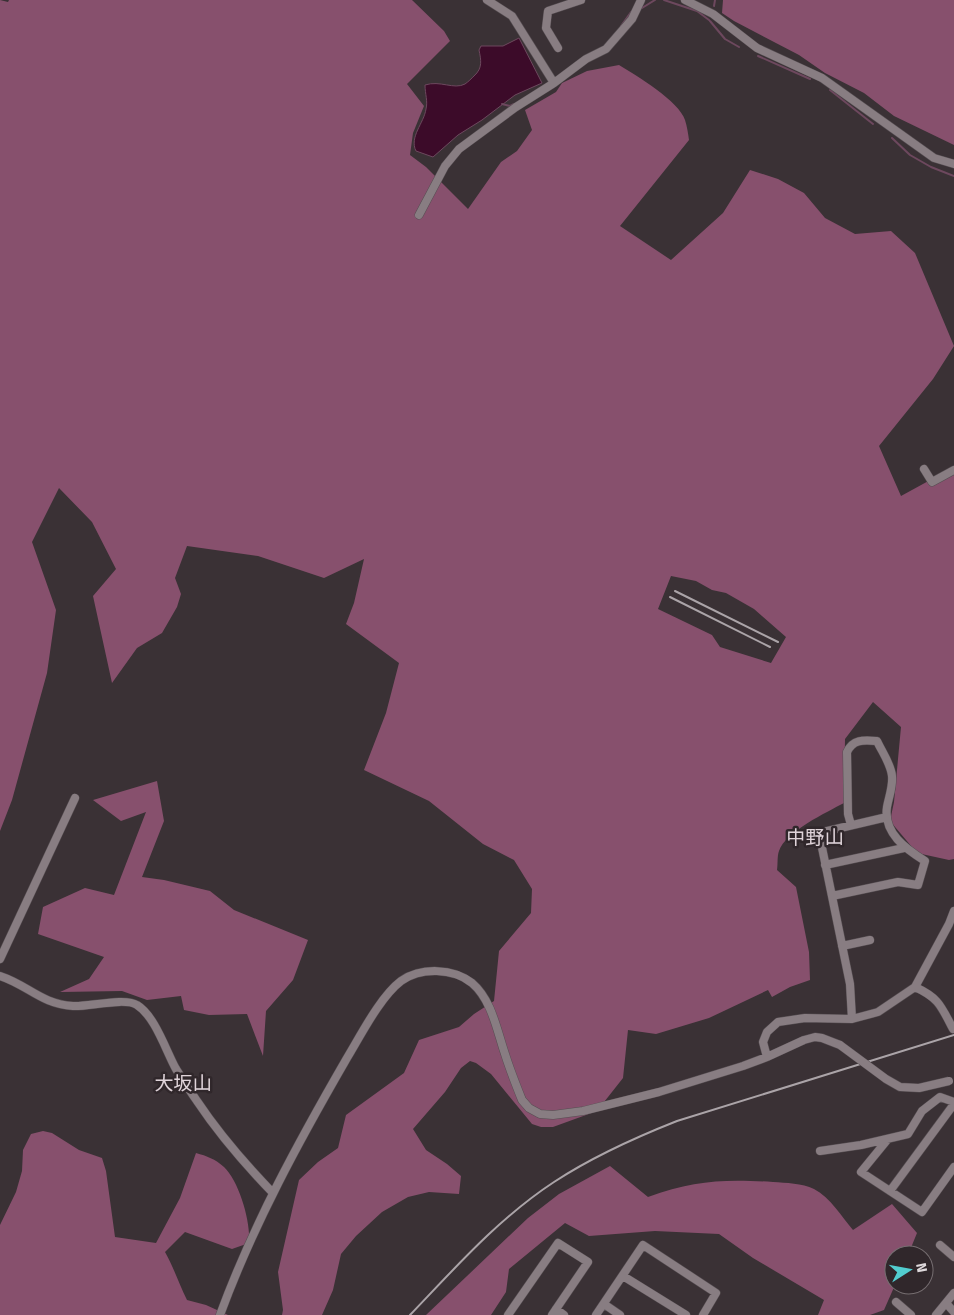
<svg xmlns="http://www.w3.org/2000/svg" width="954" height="1315" font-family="'Fira Sans','Noto Sans JP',sans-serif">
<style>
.forest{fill:#87506d;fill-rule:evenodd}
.water{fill:#3c0b29;stroke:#6d485e}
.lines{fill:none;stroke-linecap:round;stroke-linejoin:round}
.stream{stroke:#6d485e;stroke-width:2}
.minor-casing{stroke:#564e52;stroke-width:9}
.minor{stroke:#887d82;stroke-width:8}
.rail{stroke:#aba4a8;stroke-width:2}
.minor-bridge-casing{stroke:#564e52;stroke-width:9;stroke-linecap:butt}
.minor-bridge{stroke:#887d82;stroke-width:8}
.labels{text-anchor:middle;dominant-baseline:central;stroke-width:5;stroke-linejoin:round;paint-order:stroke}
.quarter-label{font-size:19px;fill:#e0d4da;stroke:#30272b}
</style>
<rect width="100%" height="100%" fill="#3a3135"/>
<path class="forest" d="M0,0l8,2 1,-2h403l32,31 6,10 -43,43 17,22 -11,27 -3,22 16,12 42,42 33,-47 16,-11 15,-21 -7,-20 31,-18 6,-9 25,-12 32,-6c18,11 60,36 66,55 2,6 3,13 4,20l-69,86 51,34 52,-47 27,-43 28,9 26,14 21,25 30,16 36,-3 24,22 39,93 -21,33 -54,67 22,50 53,-29v392l-5,1 -32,-7 -27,-32 4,-19 7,-75 -28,-25 -28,37 -1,64c-17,9 -59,29 -65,48 -2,5 -1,13 -2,19l19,17 13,65 1,28 -20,7 -18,10 -4,-7 -59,28 -53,16 -28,-4 -5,48 -26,33 -44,16h-12l-9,-3 -41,-50 -15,-11 -6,-2 -9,7 -16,24 -32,37 13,21 21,14 14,12 -2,18 -30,-2 -21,5 -26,15 -26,24 -15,18 -8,36 -11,25h-40l1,-5 -5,-38 21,-92 19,-18 20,-14 8,-33 58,-42 15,-33 40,-13 15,-13 20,-13 5,-50 32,-38 1,-24 -18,-29 -31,-16 -54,-43 -65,-31 22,-57 13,-50 -53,-39 8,-21 10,-44 -40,19 -66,-22 -71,-10 -12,32 6,16 -4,13 -15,26 -25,15 -25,35 -19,-87 23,-27 -24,-47 -33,-34 -27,54 24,68 -9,63 -35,127 -12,31zM671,576l25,5 16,9 14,3 28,16 32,28 -15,26 -51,-16 -8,-12 -54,-26z
M723,0h231v145l-60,-29 -30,-23 -39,-20 -26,-18 -65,-34 -12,-8z
M157,781l7,40 -22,56 22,3 46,11 24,19 74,30 -15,40 -27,31 -3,45 -16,-42 -38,1 -25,-5 -3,-14 -34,4 -25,-9 -62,1 29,-13 15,-22 -66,-23 5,-27 42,-19 29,7 32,-83 -25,9 -28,-21z
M43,1131l9,2 27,17 23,8 4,13 9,66 41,6 24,-45 16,-45c11,3 19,6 28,14 15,14 27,55 25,76l-17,6 -47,-17 -20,20c9,16 14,32 22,48l19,5 22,10h-228v-90l16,-33 6,-21 1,-21 8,-16z
M610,1166l38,31c46,-17 77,-18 125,-15 13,1 29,1 41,7 17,9 27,27 39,41l39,-26 25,29 -9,22h-14l1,30 -11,25 -14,5h-52l6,-15 -71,-42 -34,-24 -64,-3 -66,5 -24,-13 -56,46 -3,23 -15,23h-65l102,-97 31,-24z"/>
<path class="water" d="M519,38l23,45 -27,12 -33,25 -24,15 -25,22 -17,-6c-7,-14 8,-28 10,-42 2,-8 -1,-15 -1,-24 15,-5 29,5 40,-1 3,-2 7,-6 9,-8 9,-8 7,-16 5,-26l2,-4h22z"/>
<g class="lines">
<path class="stream" d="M664,0l33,11 12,9
M714,6l1,-6
M642,8l13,-8
M710,21l15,18 14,8
M621,26l10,-14
M758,56l52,23
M830,90l43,34
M502,104l8,2 4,-2
M892,138l18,17 21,12 23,9"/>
<g class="minor-casing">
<path id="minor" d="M487,0l25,16 42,67
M685,0l28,14 44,34 65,30 112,80 20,6
M558,48l-12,-20 2,-17 33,-11
M419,215l26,-49 14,-17 57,-42 38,-24 32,-24 20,-10 26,-30 9,-19
M924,469l8,13 22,-12
M825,865l79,-17
M832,896l66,-14 20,3 7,-24c-19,-12 -42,-28 -38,-54 2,-11 6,-20 5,-31 -1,-12 -10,-24 -15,-35 -14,-1 -24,-2 -30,11l1,62 3,11
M842,946l28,-6
M0,959l75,-161
M0,976c28,9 41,28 73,30 15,1 52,-9 64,-1 18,11 29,46 39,64 7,11 14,22 21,32 22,33 48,63 75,91
M915,987c24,11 26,19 38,42
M852,1019l-2,-35 -31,-151 68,-16
M767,1057l-4,-15 4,-10 11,-10 27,-4 47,1 26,-7 37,-25 34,-63 5,-13
M888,1139l-27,33 61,40 32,-45
M820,1151l41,-6 47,-11 14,-23 18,-14 14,5
M890,1191l64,-87
M940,1245l14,12
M623,1276l63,39
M896,1302l15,13
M946,1303l8,9
M604,1304l16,11
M556,1309l8,6
M220,1315c33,-90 79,-174 127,-257 14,-23 33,-61 54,-77 20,-14 52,-13 71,2 20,17 25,48 33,71 5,16 11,31 17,46l7,8 11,6 13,1 30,-4 76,-19 84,-26 24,-9 37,-17 11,-3 7,1 18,7
M508,1315l50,-72 30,19 -36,53
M596,1315l47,-70 73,48 -13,22
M936,1315l18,-22"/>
</g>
<use href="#minor" class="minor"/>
<path class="rail" d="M675,591l103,51
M670,597l100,50
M410,1315c45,-47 89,-97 144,-133 38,-25 80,-44 123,-61l277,-86"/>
<g class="minor-bridge-casing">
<path id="minor-bridge" d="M840,1045l46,34 14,8 19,1 30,-7"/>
</g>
<use href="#minor-bridge" class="minor-bridge"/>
</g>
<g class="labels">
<g class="quarter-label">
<text x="815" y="837">中野山</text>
<text x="183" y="1083">大坂山</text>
</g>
</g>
<g transform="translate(909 1270) rotate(79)"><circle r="24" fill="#30272b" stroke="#766e71"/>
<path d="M0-4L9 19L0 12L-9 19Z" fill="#52cdcf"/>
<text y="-8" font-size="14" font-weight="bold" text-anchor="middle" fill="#ded8db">N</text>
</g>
</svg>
